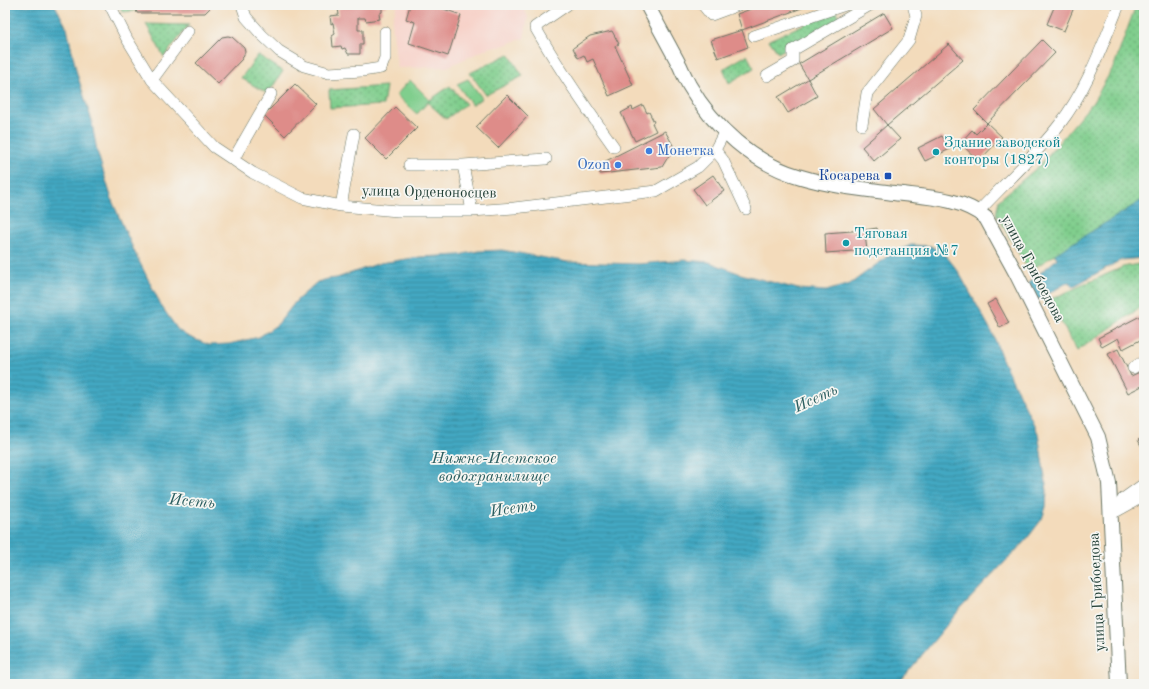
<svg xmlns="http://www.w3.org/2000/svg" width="1149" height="689" font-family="'Old Standard TT',serif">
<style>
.built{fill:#f7d1c8}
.grass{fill:#80ce8d;stroke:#508660}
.park{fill:url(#park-dots);stroke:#508660}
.water{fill:url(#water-rules);stroke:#30727b}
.building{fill:#de8c89}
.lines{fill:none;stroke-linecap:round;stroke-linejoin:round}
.minor-casing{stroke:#697463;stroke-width:12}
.major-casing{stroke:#697463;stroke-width:16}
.minor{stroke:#fff;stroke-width:11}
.major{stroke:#fff;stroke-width:14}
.shop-dot{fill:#3f7fe0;stroke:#f6f6f2;stroke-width:1.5}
.culture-dot{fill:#0f9aa8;stroke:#f6f6f2;stroke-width:1.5}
.transit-dot{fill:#1a4fb4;stroke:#f6f6f2;stroke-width:1.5}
.labels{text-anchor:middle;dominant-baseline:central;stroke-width:3.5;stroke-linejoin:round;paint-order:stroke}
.culture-label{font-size:15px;fill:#0d838f;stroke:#f6f6f2;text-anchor:start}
.shop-label{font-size:15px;fill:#366cbe;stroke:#f6f6f2;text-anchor:start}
.transit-label{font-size:15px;fill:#164399;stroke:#f6f6f2;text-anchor:end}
.street-label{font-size:15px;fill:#1f3d34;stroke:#f6f6f2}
.water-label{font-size:16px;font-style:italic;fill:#2a5d5f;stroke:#f6f6f2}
</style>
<defs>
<pattern id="park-dots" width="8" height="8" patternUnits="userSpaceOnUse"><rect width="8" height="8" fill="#80ce8d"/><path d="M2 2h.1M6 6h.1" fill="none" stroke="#68a874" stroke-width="1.8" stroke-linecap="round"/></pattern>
<pattern id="water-rules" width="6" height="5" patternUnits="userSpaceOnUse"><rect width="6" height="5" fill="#42a8c2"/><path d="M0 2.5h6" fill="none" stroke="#378a9e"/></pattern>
</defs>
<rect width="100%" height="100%" fill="#f6f6f2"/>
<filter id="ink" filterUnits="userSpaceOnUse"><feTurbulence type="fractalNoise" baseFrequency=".025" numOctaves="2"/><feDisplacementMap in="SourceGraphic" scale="8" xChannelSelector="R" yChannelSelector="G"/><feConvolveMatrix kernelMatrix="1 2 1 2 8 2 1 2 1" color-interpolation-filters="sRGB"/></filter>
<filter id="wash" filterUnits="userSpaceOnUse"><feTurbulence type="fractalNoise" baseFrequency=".012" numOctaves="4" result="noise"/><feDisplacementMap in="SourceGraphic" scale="16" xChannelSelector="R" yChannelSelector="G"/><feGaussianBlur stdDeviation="0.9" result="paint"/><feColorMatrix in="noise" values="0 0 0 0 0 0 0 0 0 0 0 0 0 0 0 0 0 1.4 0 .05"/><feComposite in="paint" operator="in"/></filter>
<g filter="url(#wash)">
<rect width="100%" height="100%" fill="#f3dbbb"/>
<path class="built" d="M397,5h125l6,12 -4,21 -25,9h-8l-44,20 -50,1 -5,-47z"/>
<path class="grass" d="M468,79l14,19 -10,7 -15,-21z
M410,80l20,20 -13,14 -21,-19z"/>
<path class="park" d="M120,5h13l2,6 -13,1z
M1136,5h8v194l-115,72 -33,-57 3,-14 40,-34 54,-64 21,-36z
M836,10l4,9 -62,34 -9,-13z
M146,24l43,1 -25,32z
M509,54l14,22 -37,19 -16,-22z
M258,55l25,16 -15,23 -27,-16z
M747,55l7,13 -25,15 -6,-14z
M386,86l-3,19 -53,3 -1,-18z
M450,86l16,18 -20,15 -19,-17z
M1144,263v42l-67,46 -28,-51 74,-33z"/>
<path class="water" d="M5,5h50l12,23 10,46 14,44 6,33 16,52 23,52 26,52 16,23 9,6 22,9 20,-1 30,-7 19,-13 18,-23 21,-19 11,-3 9,-1 43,-15 40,-6 39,-2 19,-4 24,-1 66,12 71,2 45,-4 25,2 32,12 57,15 28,2 24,-7 42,-31 19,-8 20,1 16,11 11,14 35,63 9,25 36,74 9,58 -1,16 -4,12 -16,21 -65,68 -63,76h-893z
M1144,199v59l-23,2 -49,27 -2,-6 -32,19 -10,-17 29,-24 -2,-5z"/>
<g id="blocks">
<path class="building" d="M135,5h78l-8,8h-68z
M342,5h45v1l-5,1v5l-3,2 1,5 -14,2 -1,-3h-7v12h5v14h-3v10h-12l-3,-6 -3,1 -1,-3 -8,1 -1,-11 3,-2 -2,-11 -2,1 -1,-8 9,-1 -1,-7h4z
M410,5h22l29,10 -13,41 -39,-13 6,-21 -9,-3z
M762,5h48l-68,25 -5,-16z
M988,5h13l-1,4 -12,-2z
M1055,5h20l-11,26 -17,-7z
M884,13l9,15 -85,51 9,17 -29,17 -10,-16 30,-18 -9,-15z
M742,30l6,17 -30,11 -7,-18z
M612,31l7,13 -4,2 18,39 -24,11 -16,-37 -6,3 -3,-7 -6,3 -5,-10 17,-12z
M228,36l4,1 12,11 1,4 -3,7 -24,25 -22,-21 26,-26z
M1042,40l13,13 -68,70 -13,-13z
M949,44l14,16 -76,65 13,14 -26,22 -12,-14 25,-22 -13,-16z
M295,84l21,20 -31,32 -21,-21z
M507,95l21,21 -30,32 -22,-21z
M643,105l4,8 2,-1 5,10 -2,1 4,8 -21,10 -14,-28 11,-6 1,3z
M395,107l22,21 -31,31 -21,-21z
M987,123l15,14 -23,24 -19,-18 12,-13 4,4z
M665,131l9,16 -12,20 -62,7 -2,-9z
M942,136l8,13 -25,12 -7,-13z
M713,175l11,16 -19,14 -12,-16z
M877,228l1,5 -13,2 2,15 -41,3 -1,-20 40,-3z
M996,299l13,24 -9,5 -13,-24z
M1144,314v24l-21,11 -5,-11 -16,9 -4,-9z
M1118,349l13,27 13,-6v15l-16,8 -20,-39z
M1144,437v14l-6,-11z"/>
</g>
</g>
<g filter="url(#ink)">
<use href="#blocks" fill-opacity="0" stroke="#697463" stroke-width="1"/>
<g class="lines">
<g class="minor-casing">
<path id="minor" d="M110,5l17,34 25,41 62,67 39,26 49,25 39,8 57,5h74l42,-3 142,-17 42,-24 17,-17 10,-19
M242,5l4,12 15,17 18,17 25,15 25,7 33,-2 19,-3 4,-10v-26
M567,5l-32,22c24,42 51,81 79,120
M703,5l8,10 27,-10
M754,36l91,-31
M767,76l26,-15v-11l77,-45
M152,80l36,-49
M862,125l5,-32 42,-53 7,-24 -3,-11
M715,150l8,10 23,49
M233,160l38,-66
M409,165h54l9,46
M463,165l83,-6
M341,206l13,-72
M978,212c26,-28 58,-57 81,-87 28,-36 43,-79 60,-120
M1133,368l11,-7
M1116,511l7,-12 21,-15
M1117,511l27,-15"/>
</g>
<g class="major-casing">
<path id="major" d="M647,5c11,20 22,41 33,61 3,7 6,13 9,19 24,42 65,79 112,92 30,9 62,12 93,16 30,4 67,4 92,25l31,57 81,162 11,46 10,201"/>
</g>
<use href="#minor" class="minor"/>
<use href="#major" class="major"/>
</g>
</g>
<g class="shop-dot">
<circle cx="649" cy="151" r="4"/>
<circle cx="618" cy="165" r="4"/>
</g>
<g class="culture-dot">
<circle cx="936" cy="152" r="4"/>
<circle cx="846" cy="243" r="4"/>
</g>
<rect class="transit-dot" x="884" y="172" width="8" height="8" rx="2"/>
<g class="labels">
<g class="culture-label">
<text x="944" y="143">Здание заводской<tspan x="944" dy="17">конторы (1827)</tspan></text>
<text x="854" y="234">Тяговая<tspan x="854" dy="17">подстанция №7</tspan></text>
</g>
<g class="shop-label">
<text x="657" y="151">Монетка</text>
<text x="610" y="165" text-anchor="end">Ozon</text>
</g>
<g class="transit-label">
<text x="880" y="176">Косарева</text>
</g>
<g class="street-label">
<text transform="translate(429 193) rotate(1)">улица Орденоносцев</text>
<text transform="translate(1032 269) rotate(62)">улица Грибоедова</text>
<text transform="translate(1098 592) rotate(-93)">улица Грибоедова</text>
</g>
<g class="water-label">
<text transform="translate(816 399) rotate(-25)">Исеть</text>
<text x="494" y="459">Нижне-Исетское<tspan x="494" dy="18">водохранилище</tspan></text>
<text transform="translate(192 502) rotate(5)">Исеть</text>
<text transform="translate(513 509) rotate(-9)">Исеть</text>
</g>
</g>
<rect width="1149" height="689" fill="none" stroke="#f6f6f2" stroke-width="20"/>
</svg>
